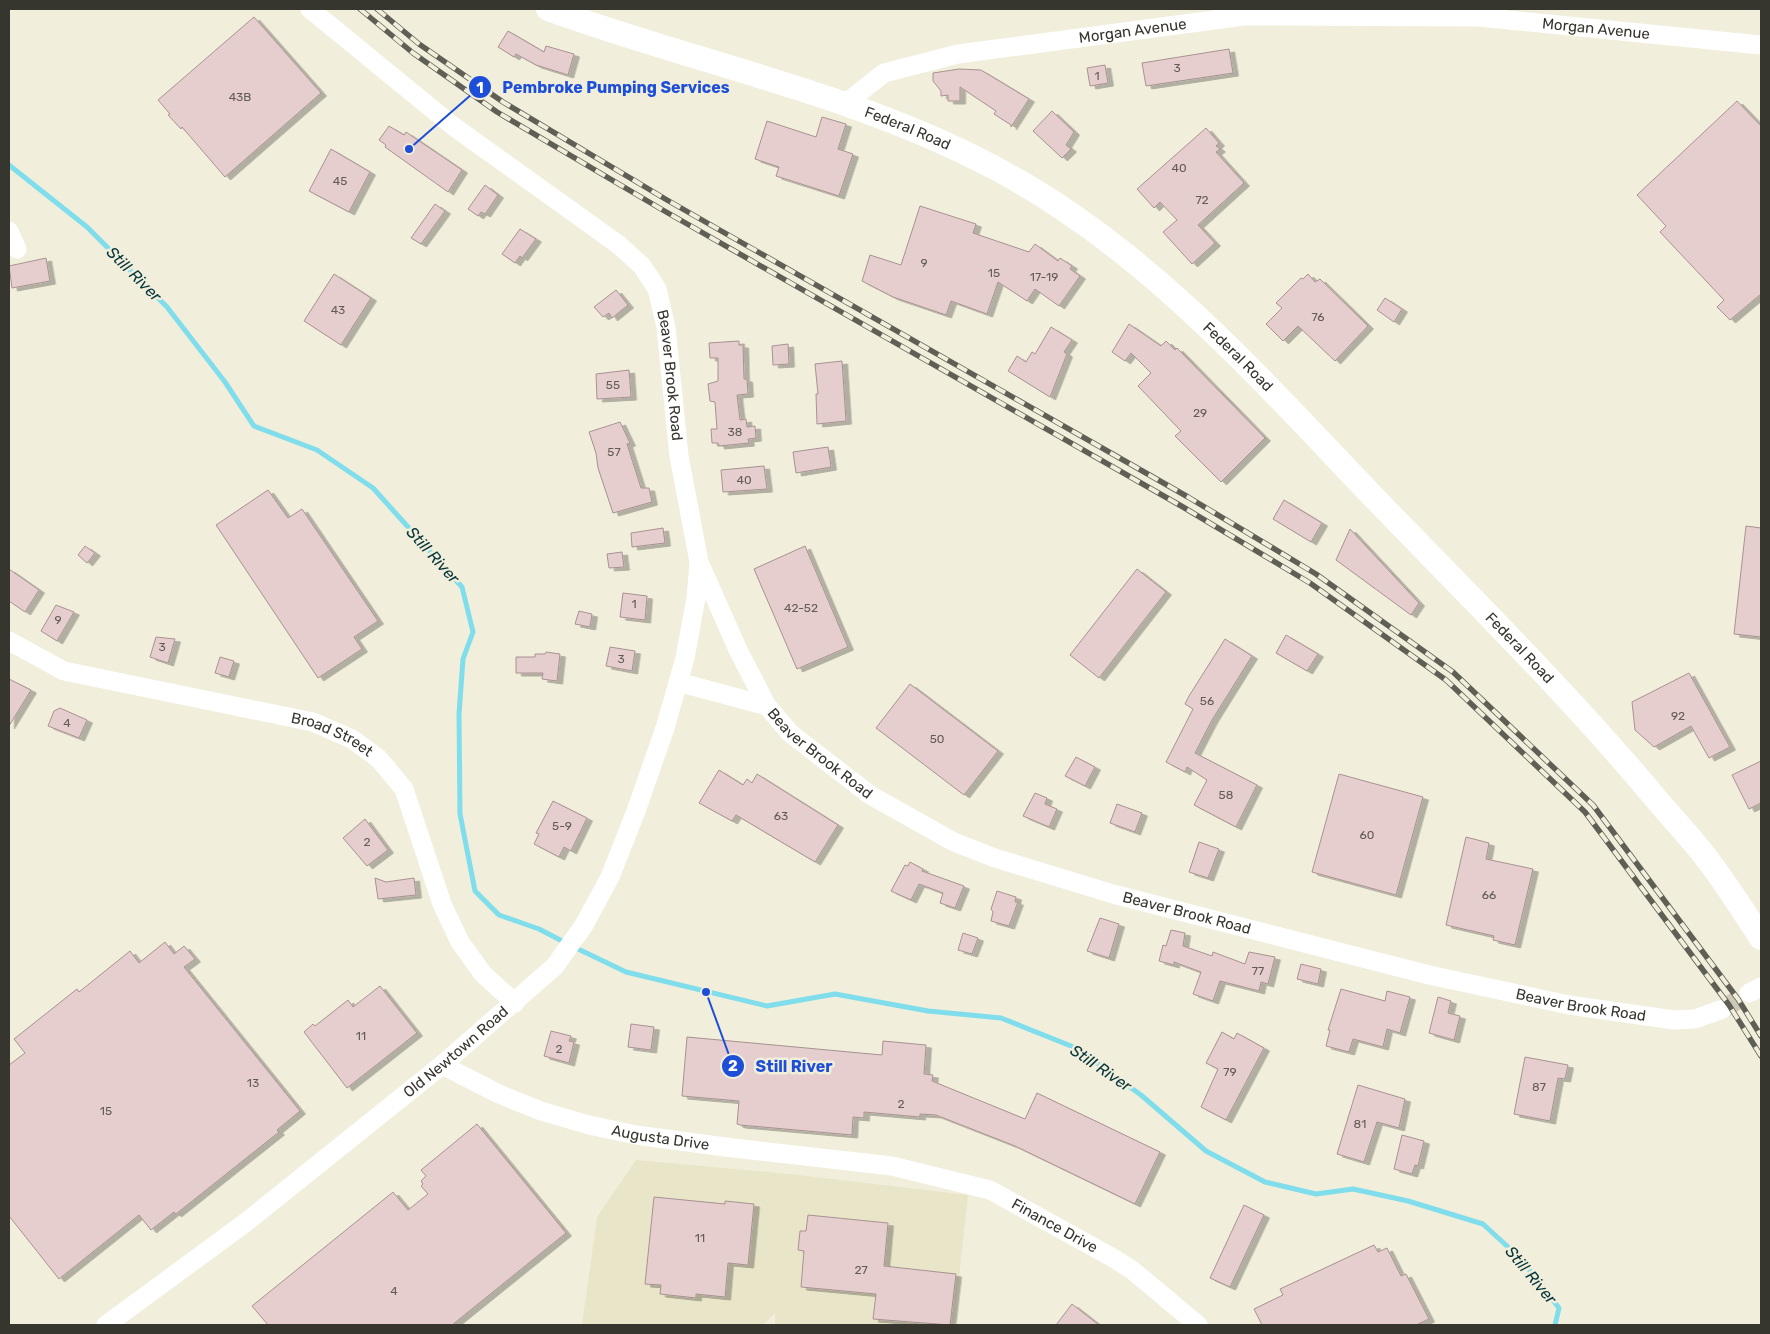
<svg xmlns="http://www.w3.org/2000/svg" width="1770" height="1334" font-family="Rubik,sans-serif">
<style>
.built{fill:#e9e5c9}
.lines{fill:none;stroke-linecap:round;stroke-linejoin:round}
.stream{stroke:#80ddeb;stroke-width:5}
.building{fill:#e5cecd;stroke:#a89291;filter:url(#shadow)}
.minor-tunnel{stroke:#ccc9b8;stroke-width:19;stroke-dasharray:19 9;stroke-linecap:butt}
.minor{stroke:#fff;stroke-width:19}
.major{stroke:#fff;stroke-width:24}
.rail-casing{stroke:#605f55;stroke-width:5.5}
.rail{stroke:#f1eedb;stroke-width:4;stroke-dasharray:11;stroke-linecap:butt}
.labels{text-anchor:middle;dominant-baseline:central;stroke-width:5;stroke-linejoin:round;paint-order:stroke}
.number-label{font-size:12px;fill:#625b56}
.street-label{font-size:15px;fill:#36352e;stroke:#f1eedb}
.water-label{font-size:16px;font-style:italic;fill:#05343a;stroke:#f1eedb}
.leader{fill:none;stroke:#1d4ed8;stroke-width:2}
.callout-dot{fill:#1d4ed8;stroke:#f1eedb;stroke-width:2}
.mark-label{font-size:15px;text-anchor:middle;font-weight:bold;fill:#fff}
.callout-label{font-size:16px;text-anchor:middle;font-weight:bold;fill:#1d4ed8;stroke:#f1eedb;stroke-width:5;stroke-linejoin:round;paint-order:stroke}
</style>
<defs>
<filter id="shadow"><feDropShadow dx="5.5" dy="3" stdDeviation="0" flood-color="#0004"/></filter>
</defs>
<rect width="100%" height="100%" fill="#f1eedb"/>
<path class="built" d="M636,1160l153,14 179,21 -14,130h-179v-12l-12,12h-181l15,-108z"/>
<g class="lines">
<path class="stream" d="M9,165l78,62 80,80 58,75 29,44 63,24 56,38 89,99 11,45 -10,27 -4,55 1,100 15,77 24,24 40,14 27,14
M574,947l52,25 141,34 68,-12 93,17 73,7 75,30 65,47 65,56 59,31 51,12 37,-5 55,12 75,23 37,34 39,50 -4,17"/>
</g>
<path class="building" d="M254,17l67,76 -96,84 -43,-50 -1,2 -13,-14 2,-1 -12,-14z
M508,31l36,21 2,-6 28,8 -6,21 -32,-10 -20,-11 -2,3 -16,-10z
M1229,49l4,24 -87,13 -4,-23z
M1105,65l3,18 -18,3 -3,-18z
M959,69l22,1 48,29 -18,28v-2l-17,-11 2,-3 -36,-24v14h-12v-6l-7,1v-5l-8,-10v-8z
M1737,101l24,25v168l-31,26 -13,-13 7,-7 -64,-68 6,-6 -29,-31z
M1052,111l22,21 -8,13 5,4 -9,9 -29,-27z
M822,117l24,7 -8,25 15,5 -14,42 -63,-20 3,-9 -24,-8 12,-38 49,16z
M389,126l15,9 2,-3 56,38 -14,22 -63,-45 1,-2 -7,-5z
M1206,128l13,15 -3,3 4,3 -4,3 28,31 -46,42 17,18 -23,21 -29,-32 14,-12 -17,-18 -6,6 -17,-19z
M331,149l39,23 -21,40 -40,-21z
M485,185l13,10 -13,19 -4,-2 -3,4 -10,-7z
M435,204l10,7 -24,33 -10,-6z
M920,206l56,18 -3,9 56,19 6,-8 23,17 2,-3 12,8 -2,3 10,7 -21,30 -24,-17 -8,12 -29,-19 -11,32 -36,-13 -5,14 -53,-18 -31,-16 8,-26 31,10z
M520,229l16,10 -14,19 -2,-2 -5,7 -13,-9z
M46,258l4,23 -38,7 -3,-22z
M334,274l37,24 -30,47 -37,-24z
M1308,274l7,8 5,-3 48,47 -33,35 -37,-35 -15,15 -17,-17 16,-16 -6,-5 25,-25 2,1z
M616,290l12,15 -16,13 -3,-5 -6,4 -9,-10z
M1385,298l17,11 -8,13 -17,-12z
M1129,324l32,22 5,-5 9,9 2,-2 88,90 -44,44 -46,-46 6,-5 -43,-45 13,-13 -20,-20 -6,8 -13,-9z
M1051,327l21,13 -8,12 3,2 -17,43 -42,-26 9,-15 9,6 6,-10 3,2z
M739,341v4h4l1,34h3l1,15 -11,1 3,25 6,-1 1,8 8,-1 1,12 -8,1 1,4 -30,3 -1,-3h-6l-1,-14h6l-2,-27 -5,-1 -2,-17 10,-3v-23h-8l-1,-15z
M788,344l1,20 -16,1 -1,-19z
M842,361l4,60 -29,3 -1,-30h2l-3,-30z
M629,370l2,27 -34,2 -1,-25z
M620,422l10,21 -3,1 14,44h8l3,14 -39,11 -15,-45 -2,-15 -7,-21z
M828,447l3,20 -35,6 -3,-21z
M764,466l3,23 -44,3 -2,-22z
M268,490l20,28 14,-9 76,112 -24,16 8,12 -44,29 -102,-153z
M1284,500l38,23 -11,19 -38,-23z
M1746,526l15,2v109l-27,-3z
M663,528l2,15 -33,4 -1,-14z
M1350,529l69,74 -8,12 -75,-55z
M85,546l10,7 -8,10 -9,-8z
M805,546l43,101 -51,22 -43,-100z
M622,552l2,15 -15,1 -2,-14z
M9,569l30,21 -14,22 -16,-11z
M1137,569l29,23 -67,86 -29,-23z
M623,593l24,3 -2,24 -25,-3z
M56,605l18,7 -17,29 -16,-10z
M579,611l13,3 -2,13 -15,-3z
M1286,635l32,19 -11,17 -31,-18z
M156,637l19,2 -7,24 -18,-6z
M1225,639l27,17 -40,64 -17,33 62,32 -21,42 -42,-22 13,-25 -20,-13 -2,5 -19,-10 27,-53 -8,-5 4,-8z
M610,647l25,4 -3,20 -26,-5z
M546,652l14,2 -3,27 -15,-2 1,-6h-27v-16h19v-3h10z
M220,657l14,4 -5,16 -14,-4z
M1689,673l41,74 -21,11 -18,-32 -37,21 -19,-17 -3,-28z
M9,679l22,11 -22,36z
M910,684l88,67 -34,44 -88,-67z
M60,708l27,12 -8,18 -31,-12 6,-15z
M1076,757l19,10 -10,19 -20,-10z
M1761,761v42l-12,6 -17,-34z
M719,770l24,15 4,-6 5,4 5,-9 81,51 -23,37 -79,-47 -4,6 -33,-18z
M1339,774l84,23 -27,98 -84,-23z
M1035,793l12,5 -2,6 12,5 -8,18 -26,-11z
M553,801l34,17 -16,33 -7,-4 -5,10 -25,-13 5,-10 -3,-1z
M1117,804l25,9 -7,19 -25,-9z
M365,819l23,31 -21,16 -24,-28z
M1466,837l23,6 -3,16 47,10 -18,76 -22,-5 1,-4 -48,-11z
M1199,842l20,7 -11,29 -19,-6z
M910,862l13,7 -1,2 42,15 -9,22 -15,-5 3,-10 -24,-9 -8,16 -20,-9 14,-26 3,1z
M375,878l11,4 28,-4 2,17 -38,4z
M997,891l19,6 -1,5h3l-9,24 -18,-5 2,-9 -2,-3z
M1100,918l19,6 -10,34 -22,-7z
M1171,930l14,3 -2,13 29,10 1,-4 32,12 4,-12 26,5 -7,27 -7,-2 -2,9 -39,-10 -7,20 -20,-7 8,-22 -27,-10v3l-15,-4 4,-16 3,1z
M963,933l15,5 -6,16 -14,-4z
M165,942l9,12 10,-8 11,13 -11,8 116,144 -23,19 2,2 -103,82 -2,-2 -23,18 -12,-15 -80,64 -50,-63v-151l16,-12 -11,-14 63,-50 2,3 51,-41 9,12z
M1301,964l20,5 -3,15 -21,-5z
M380,986l37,47 -70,55 -43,-56 9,-8 2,2 33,-26 5,7z
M1341,989l44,12 2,-10 23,6 -10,36 -13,-4 -4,18 -30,-8 -4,13 -23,-6 4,-16h-2z
M1438,997l13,4 -3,12 12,3 -6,24 -25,-7z
M631,1024l23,3 -3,23 -23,-3z
M551,1031l20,5 -2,5 5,1 -5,21 -25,-7z
M1222,1032l12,7 3,-6 27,15 -38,72 -25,-13 17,-38 -12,-6z
M687,1037l195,18 1,-14 43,4 -2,29 9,1 -1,6 93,38 12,-26 123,59 -25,52 -120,-58 -79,-31 -16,-1v3l-56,-5v6l-11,-1 -1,18 -112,-10 -3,-1 2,-23 -57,-5z
M1525,1057l43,8 -3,14 -7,-1 -8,43 -36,-7z
M1358,1085l47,14 -6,29 -22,-6 -13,40 -27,-8z
M477,1124l89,109 -114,92h-184l-16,-19 141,-114 15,18 20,-16 -7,-8 2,-2 -2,-3 5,-5 -5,-6z
M1402,1135l22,6 -6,25 -3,-1 -3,9 -18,-5z
M654,1197l71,7v-3l29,3 -6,61 -20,-2 -3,34 -29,-3v4l-36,-4 1,-9 -16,-1z
M1244,1205l20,10 -34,72 -20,-9z
M808,1215l80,8 -4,43 72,8 -6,51 -77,-6 3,-25 -75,-7 3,-36 -6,-1 2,-19h6z
M1374,1245l4,7 9,-4 14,28 5,-2 23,45 -13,6h-154l-8,-16 29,-14 -3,-6z
M1072,1304l27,21h-43z"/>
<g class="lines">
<path class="minor-tunnel" d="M1723,1009l26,-16"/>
<g class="minor">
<path id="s1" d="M310,9l143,117 166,119 23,21 15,23 9,38 13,129 20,106 40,90 28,54 23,27 80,62 84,47 41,16 118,36 316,81 140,30 105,15 21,-1 28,-10"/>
<path id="s2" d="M846,103l38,-30 74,-19 286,-38 234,1 283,28"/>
<path d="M9,231l8,18"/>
<path id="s3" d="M9,641l55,30 249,51 39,17 27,20 25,30 38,115 18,38 23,32 32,29"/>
<path d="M678,682l89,24"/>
<path d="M1749,993l12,-6"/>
<path id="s4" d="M442,1065l57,29 42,17 48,14 47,10 89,12 167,19 98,24 125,69 17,11 66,55"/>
<path id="s5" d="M106,1325l139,-102 197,-158 113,-99 29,-41 26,-48 26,-66 29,-83 20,-70 11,-60 3,-35"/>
</g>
<path class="major" id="s6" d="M548,9c148,54 305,84 445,158 157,82 274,220 395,345 92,95 185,187 269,288 17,20 35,39 51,60 19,25 36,52 53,78"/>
<g class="rail-casing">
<path id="rail" d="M360,9l53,44 84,59 164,97 522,298 127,76 136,97 139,132 144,193 32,51
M377,9l42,35 84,58 164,98 521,297 128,77 137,98 140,133 145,194 23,37"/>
</g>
<use href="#rail" class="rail"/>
</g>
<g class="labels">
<g class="number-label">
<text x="1177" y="68">3</text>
<text x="1097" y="76">1</text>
<text x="240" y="97">43B</text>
<text x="1179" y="168">40</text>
<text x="340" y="181">45</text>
<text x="1202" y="200">72</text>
<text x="924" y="263">9</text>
<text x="994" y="273">15</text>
<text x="1044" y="277">17-19</text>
<text x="338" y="310">43</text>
<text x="1318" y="317">76</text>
<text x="613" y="385">55</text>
<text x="1200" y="413">29</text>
<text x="735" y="432">38</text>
<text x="614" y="452">57</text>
<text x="744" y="480">40</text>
<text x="634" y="604">1</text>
<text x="801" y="608">42-52</text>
<text x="58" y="620">9</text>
<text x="162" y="647">3</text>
<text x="621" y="659">3</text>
<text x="1207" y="701">56</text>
<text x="1678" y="716">92</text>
<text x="67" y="723">4</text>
<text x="937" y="739">50</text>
<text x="1226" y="795">58</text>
<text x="781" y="816">63</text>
<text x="562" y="826">5-9</text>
<text x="1367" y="835">60</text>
<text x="367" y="842">2</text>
<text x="1489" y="895">66</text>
<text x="1258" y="971">77</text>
<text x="361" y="1036">11</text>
<text x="559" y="1049">2</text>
<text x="1230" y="1072">79</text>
<text x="253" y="1083">13</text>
<text x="1539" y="1087">87</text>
<text x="901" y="1104">2</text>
<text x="106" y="1111">15</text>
<text x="1360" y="1124">81</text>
<text x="700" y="1238">11</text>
<text x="861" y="1270">27</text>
<text x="394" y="1291">4</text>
</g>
<g class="street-label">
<text stroke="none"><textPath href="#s2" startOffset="766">Morgan Avenue</textPath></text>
<text stroke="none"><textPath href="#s2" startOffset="301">Morgan Avenue</textPath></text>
<text stroke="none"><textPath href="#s6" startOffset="379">Federal Road</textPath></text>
<text stroke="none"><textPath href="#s6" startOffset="784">Federal Road</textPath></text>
<text stroke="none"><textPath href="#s1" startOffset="535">Beaver Brook Road</textPath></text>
<text stroke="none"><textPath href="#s6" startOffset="1189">Federal Road</textPath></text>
<text stroke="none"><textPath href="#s3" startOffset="339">Broad Street</textPath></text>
<text stroke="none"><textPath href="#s1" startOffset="955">Beaver Brook Road</textPath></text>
<text stroke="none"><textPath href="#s1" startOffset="1360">Beaver Brook Road</textPath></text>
<text stroke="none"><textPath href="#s1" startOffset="1765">Beaver Brook Road</textPath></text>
<text stroke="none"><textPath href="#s5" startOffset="444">Old Newtown Road</textPath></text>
<text stroke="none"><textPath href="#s4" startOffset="232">Augusta Drive</textPath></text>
<text stroke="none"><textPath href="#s4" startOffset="640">Finance Drive</textPath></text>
</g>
<g class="water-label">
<text transform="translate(134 274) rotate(45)">Still River</text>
<text transform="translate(433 555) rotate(48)">Still River</text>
<text transform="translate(1101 1068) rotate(34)">Still River</text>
<text transform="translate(1531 1275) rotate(50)">Still River</text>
</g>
</g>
<path class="leader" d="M409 149L480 87M706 992L733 1066"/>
<g class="callout-dot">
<circle cx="409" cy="149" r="5"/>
<circle cx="706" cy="992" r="5"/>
<circle cx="480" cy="87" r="12"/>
<circle cx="733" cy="1066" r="12"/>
</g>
<g class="mark-label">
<text x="480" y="93">1</text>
<text x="733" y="1071">2</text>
</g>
<g class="callout-label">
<text x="616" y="93">Pembroke Pumping Services</text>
<text x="794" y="1072">Still River</text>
</g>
<rect width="1770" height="1334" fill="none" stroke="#36352e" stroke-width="20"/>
</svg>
